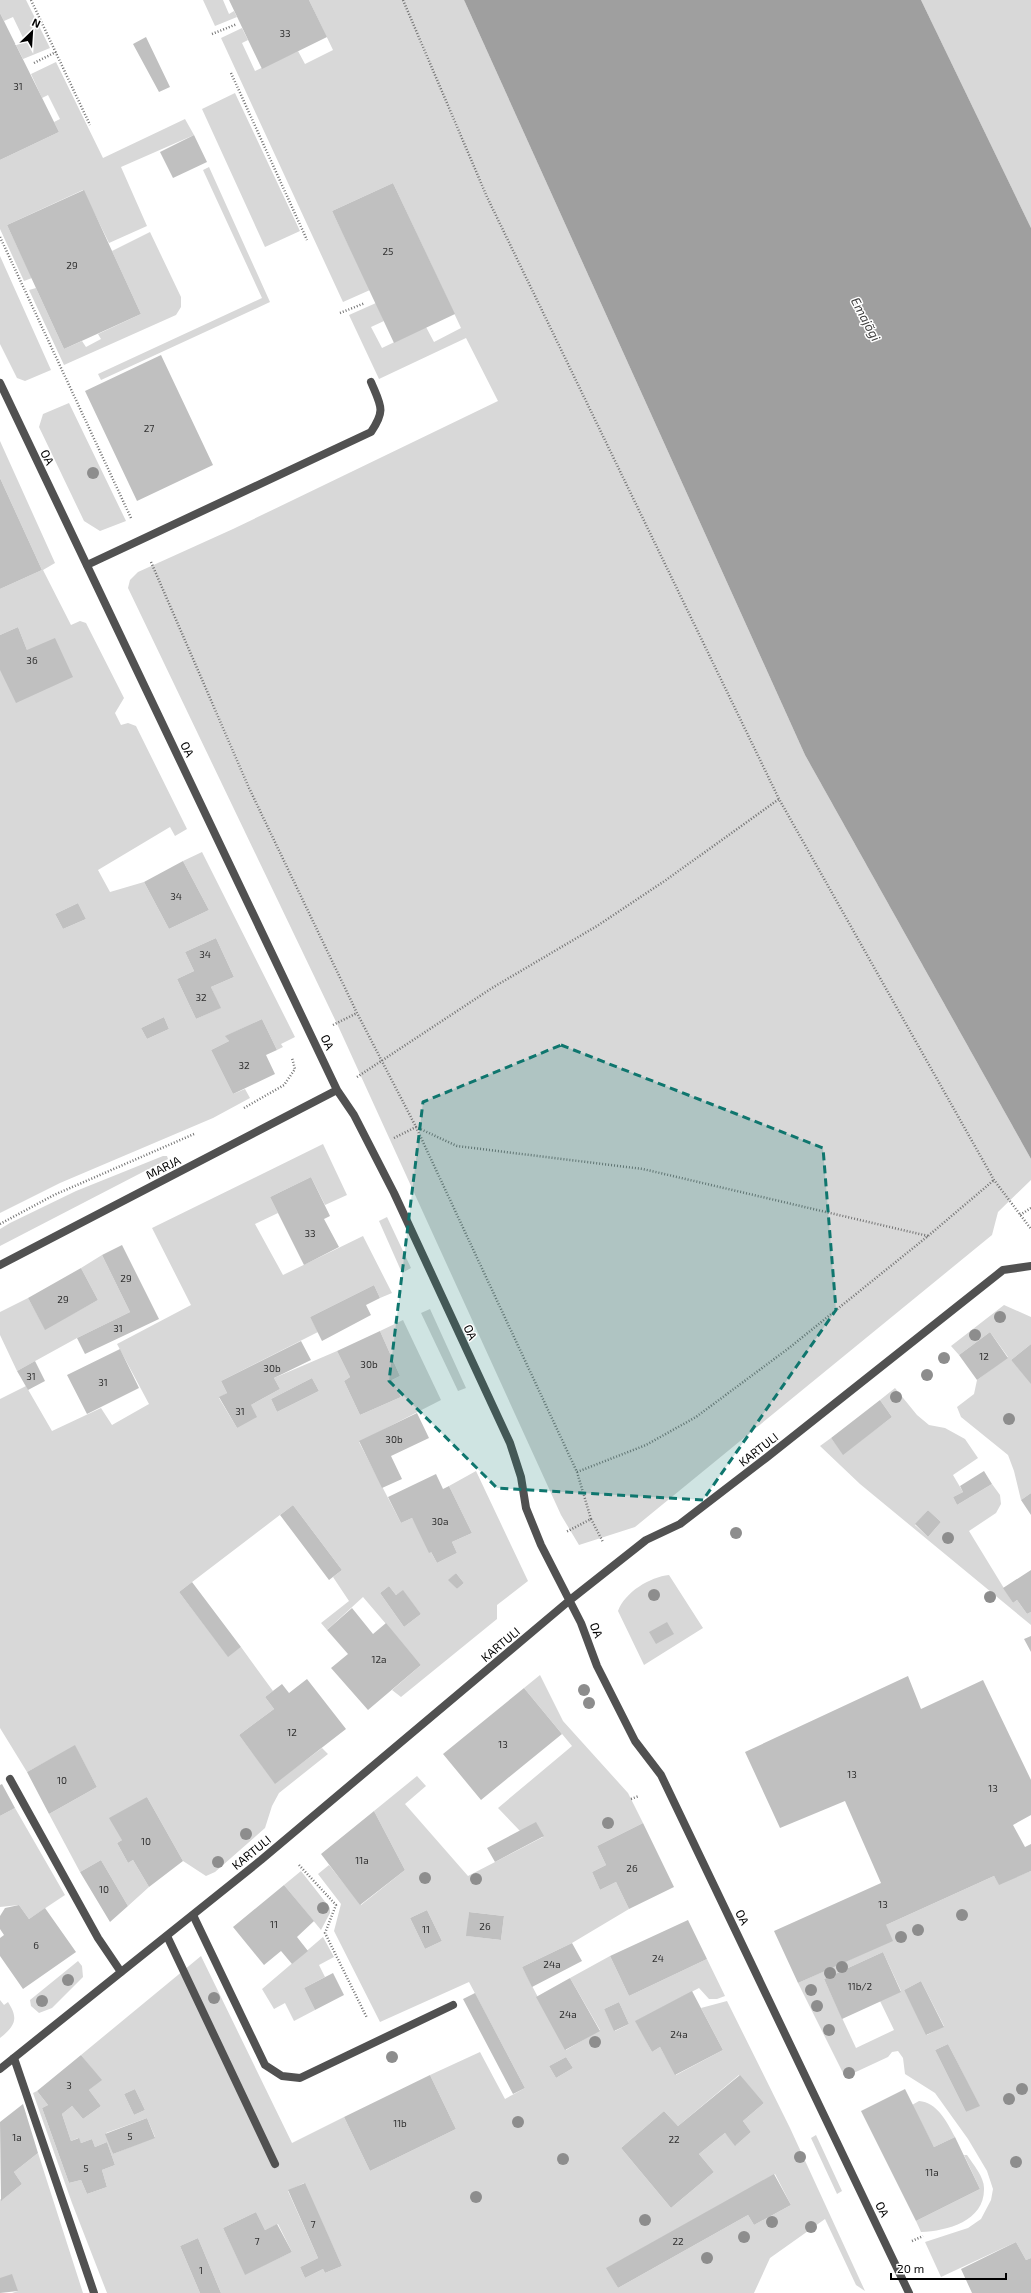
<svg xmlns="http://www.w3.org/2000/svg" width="1031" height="2293" font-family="'Exo 2',sans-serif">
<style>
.green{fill:#d8d8d8;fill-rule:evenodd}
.water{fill:#9f9f9f}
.building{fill:#c0c0c0}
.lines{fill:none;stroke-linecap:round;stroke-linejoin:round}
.path{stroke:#737373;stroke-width:2.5;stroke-dasharray:1 2;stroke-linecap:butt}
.service{stroke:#515151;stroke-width:8}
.minor{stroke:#515151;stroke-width:8}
.tree{fill:#8d8d8d}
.marked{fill:#0f766e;fill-opacity:0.2;stroke:#0f766e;stroke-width:3;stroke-dasharray:8 5;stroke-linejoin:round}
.labels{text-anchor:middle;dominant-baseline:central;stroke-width:3;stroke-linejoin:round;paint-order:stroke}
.number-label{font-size:10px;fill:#303030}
.street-label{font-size:12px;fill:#000;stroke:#fff}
.water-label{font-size:13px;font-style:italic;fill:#404040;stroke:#fff}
</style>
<rect width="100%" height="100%" fill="#fff"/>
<path class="green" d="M0,0h26l24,48 -27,11 -7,-14 9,-3 -12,-25 -9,4 -4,-8z
M203,0h20l6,14 5,-3 3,6 -22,9z
M309,0h155l341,755 226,404v21l-33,32 -6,23 -357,292 -56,18 -18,-30 -222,-487 -211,-440 2,-8 8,-8 95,-43 265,-128 -32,-63 -87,41 -30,-64 27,-12 8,18 -13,6 11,21 44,-21 8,15 27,-14 -68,-145 -61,28 38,79 -27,12 -122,-264 21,-10 6,12 -6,3 13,28 43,-20 7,13 28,-14z
M921,0h110v228z
M56,62l47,96 82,-39 9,16 -73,32 26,59 -38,17 -26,-53 -76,35 25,53 -8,3 -24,-52v-69l59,-28 -5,-10 6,-3 -12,-24 -6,3 -11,-24z
M235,93l65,138 -35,16 -63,-138z
M209,167l61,135 -169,78 -3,-6 164,-76 -59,-128z
M150,232l31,65v10l-5,8 -112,50 -35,-75 7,-2 28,61 18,-8 4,6 15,-8 -3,-5 43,-20 -29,-63z
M0,256l51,114 -26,11 -8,-3 -17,-34z
M69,403l57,118 -26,10 -16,-10 -45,-94 4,-13z
M0,441l55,122 -12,7 28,55 9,-4 6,2 38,75 -9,15 6,12 7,-2 8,3 51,103 -12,7 -5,-9 -72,43 12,22 34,-10 25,47 40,-19 -26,-49 19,-9 93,185 -14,7 2,3 -6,3 -15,-31 -36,17 3,5 -18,9 22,44 12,-5 5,9 -37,20 -153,65 -60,30v-543l27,-20 -9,-23 -18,8v-46l42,-19 -42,-92zM78,903l8,16 -23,10 -8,-15zM216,938l18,39 -23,10 9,21 -24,11 -19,-40 17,-8 -9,-19zM164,1017l5,12 -22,10 -6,-11z
M323,1144l24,51 -22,10 -14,-28 -41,20 8,16 -23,11 28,51 80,-39 29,57 -12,5 -6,-13 -64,32 8,15 -97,49 6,12 -8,5 18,30 14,-23 29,-16 -6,-11 63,-27 13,26 -6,4 16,34 41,-18 -9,-17 8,-4 -20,-45 23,-11 38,80 -82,42 42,81 11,-5 25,45 20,-10 -5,-11 20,-9 -23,-47 27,-15 52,110 -31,24v14l-96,78 -9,-7 29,-25 -58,-68 -36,33 -6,-7 28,-22 -16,-24 9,-7 -49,-65 -114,87 49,64 13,-9 32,44 -8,6 9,12 -35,26 36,48 47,-35 6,6 -49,39 -7,13 -7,22 -50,44 -9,4 -23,-15 -36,-64 -25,43 -5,3 11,20 5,-3 16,27 -21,19 -27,-46 -21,12 -31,-58 48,-27 -22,-41 -48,26 -27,-44v-329l26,-13 26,45 49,-23 11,17 37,-21 -32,-60 74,-39 -39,-77zM312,1378l7,13 -42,21 -6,-13zM456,1573l8,10 -7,6 -8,-9zM389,1586l7,9 7,-4 18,23 -17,13 -24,-34z
M163,1156h4l1,3 -168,87v-17l10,-6 66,-32z
M387,1217l24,51 -9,5 -23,-52z
M102,1255l28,57 -53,26 -60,33 -17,-36v-23l28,-14 17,31 53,-29 -17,-32z
M1004,1305l27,12v27l-20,16 20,23v110l-10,7 -7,-29 -6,-16 -47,-38 -4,-10 17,-13 3,-14 31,-23 -18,-25 -31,23 -8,-9z
M430,1309l36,79 -8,3 -37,-78z
M895,1388l22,27 12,10 16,3 20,11 13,19 -25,17 10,17 -10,5 4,8 35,-21 8,11 1,9 -5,9 -27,18 44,72 4,-3 10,14 4,-2v13l-171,-141 -40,-38 11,-8 12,16 49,-37 -12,-17zM928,1510l13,12 -13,15 -13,-12z
M669,1575l34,53 -59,37 -26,-54c7,-19 32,-34 51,-36z
M540,1675l23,46 65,72 15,30 -46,23 9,19 -14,7 8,18 16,-8 13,27 -57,34 -50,24 44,83 34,-20 -30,-52 40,-22 19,40 78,-37 18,37 -8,3h-8l-10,-11 -63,33 16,31 8,-5 16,28 47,-25 -22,-42 26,-7 63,127 75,163 -9,-6 -31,-66 -55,39 -16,35h-533l-23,-55 -18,8 20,47h-93l-35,-90 -39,-110 4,-2 11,14 -6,3 27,75 12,-3 6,14 20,-7 -5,-17 13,-5 -8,-23 -12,5 -3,-8 -11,4 -3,-5 -7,3 -9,-27 10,-8 11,13 18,-13 -12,-16 12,-10 -20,-25 120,-99 91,187 52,-26 26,54 86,-42 -26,-54 50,-23 25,47 20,-11 -56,-106 -89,40 -46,-91 7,-27 -23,-30 11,-9 32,40 44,-35 -31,-59 43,-35 9,10 -21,18 63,72 75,-39 -23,-6 -22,-23 74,-62 -48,-58zM427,1910l15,31 -17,8 -15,-31zM469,1912l35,4 -3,24 -34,-4zM619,2002l10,22 -14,7 -11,-22zM566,2057l7,11 -17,10 -7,-12zM739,2075l25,28 -21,18 8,11 -15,13 -11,-12 -26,21 15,18 -43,36 -50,-60 43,-37 14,15zM135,2089l10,21 -11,5 -10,-21zM147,2118l8,19 -42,17 -7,-21zM775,2174l16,31 -37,20 -6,-10 -130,73 -11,-20zM304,2183l38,83 -17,7 -2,-4 -18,9 -5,-11 18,-9 -30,-67zM256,2212l9,18 13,-6 14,28 -47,22 -22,-46z
M15,1808l50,87 -36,24 -10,-14 -19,2v-91z
M301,1871l29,37v5l-9,17 -37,-45z
M1031,1871v387l-5,2 -10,-18 -75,35 -16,-35 43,-14 13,-9 10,-19 2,-11 -6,-18 -19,-32 -33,-46 -30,-19 -2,-16 -5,-7 -6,1 -4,5 -43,20 -47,-94 82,-37 6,-21 108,-49 5,8zM883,1952l18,39 -21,10 14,29 -38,18 -32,-69zM921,1981l23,45 -17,9 -23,-45zM948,2044l31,61 -13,7 -31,-62z
M323,1937l11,20 -15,8 6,12 -21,11 11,22 -21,11 -9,-18 -11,6 -12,-20z
M78,1961l4,5 1,11 -31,31 -13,5 -8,-7 -1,-6z
M0,2000l4,5 4,-3c11,17 7,24 -8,36z
M919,2101c18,1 28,21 36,36l-21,10 -22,-42z
M816,2135l26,56 -5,3 -26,-56z
M38,2153l45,140h-71l6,-2 -18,-13v-79l2,1 20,-16 -8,-12z
M964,2155h3c6,9 17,22 17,33 1,33 -36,43 -63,44l-5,-11 64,-32z"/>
<path class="water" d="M464,0h457l110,228v931l-226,-404z"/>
<path class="building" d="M229,0h80l18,37 -65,32z
M0,13l59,119 -59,28z
M146,37l24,50 -11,5 -26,-48z
M194,135l13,27 -34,16 -13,-26z
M393,183l62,131 -61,29 -62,-132z
M84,190l57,124 -77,35 -57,-124z
M161,355l52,110 -76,36 -52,-110z
M0,478l42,92 -42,19z
M18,627l9,23 28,-12 18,39 -57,26 -16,-33v-35z
M183,861l26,49 -40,19 -25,-47z
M78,903l8,16 -23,10 -8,-15z
M216,938l18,39 -23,10 10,21 -25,11 -19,-40 17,-8 -9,-19z
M164,1017l5,12 -22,10 -6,-11z
M262,1019l15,31 -11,5 9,19 -42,20 -22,-44 18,-9 -4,-5z
M311,1177l19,39 -6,3 15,28 -35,18 -34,-68z
M122,1245l37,74 -74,35 -8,-16 53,-26 -28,-57z
M81,1268l17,32 -53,30 -17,-32z
M374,1285l6,13 -14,7 5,10 -49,26 -12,-24z
M380,1331l20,45 -8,4 9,17 -41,18 -16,-34 6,-4 -13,-26z
M990,1332l18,26 -31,22 -18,-25z
M301,1341l10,19 -37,18 6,11 -29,16 6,12 -20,11 -18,-31 8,-4 -6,-12z
M1031,1344v40l-20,-24z
M120,1349l19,39 -52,26 -20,-39z
M35,1361l10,20 -17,9 -11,-19z
M312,1378l7,13 -42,21 -6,-13z
M880,1400l12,17 -49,38 -12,-17z
M417,1413l12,25 -38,18 11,23 -20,9 -23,-47z
M984,1471l8,13 -35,21 -4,-8 10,-5 -3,-6z
M436,1474l7,15 6,-3 23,47 -20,9 5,11 -20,10 -6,-11 -2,1 -17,-35 -11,5 -13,-26z
M1031,1493v22l-10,-15z
M293,1505l49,65 -13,10 -49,-65z
M928,1510l13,12 -13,15 -13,-13z
M1031,1570v42l-4,2 -10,-14 -4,3 -10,-15z
M456,1573l8,10 -7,6 -9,-9z
M192,1582l49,65 -13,10 -49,-65z
M389,1586l7,9 7,-5 18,24 -17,13 -24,-34z
M352,1608l21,26 13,-11 35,42 -53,45 -37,-42 17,-14 -21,-24z
M667,1622l7,12 -18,10 -7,-12z
M1031,1636v16l-7,-13z
M908,1676l13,33 62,-29 48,100v35l-18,10 12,22 6,-3v27l-32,14 -5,-9 -108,49 7,16 -95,42 -24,-52 107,-48 -36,-82 -65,27 -35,-76z
M307,1679l39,50 -71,55 -36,-49 35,-26 -9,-12 17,-13 7,9z
M524,1688l38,46 -81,66 -38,-46z
M75,1745l22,42 -48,27 -22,-42z
M2,1784l13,24 -15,8v-31z
M147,1797l36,64 -34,26 -16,-27 -5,3 -11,-20 5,-3 -13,-22z
M374,1811l31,59 -45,35 -39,-51z
M536,1822l8,14 -49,26 -8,-14z
M643,1823l31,64 -45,22 -13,-27 -16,8 -8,-18 14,-7 -9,-19z
M101,1860l27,46 -18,16 -30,-50z
M284,1885l30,36 -17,16 11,14 -16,13 -11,-13 -17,14 -31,-38z
M19,1905l10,14 16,-11 31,44 -53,37 -23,-33v-18l4,-3 -4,-6v-13l5,-8z
M427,1910l15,31 -17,8 -15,-31z
M469,1912l35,4 -3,24 -35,-4z
M688,1920l19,39 -78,37 -19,-40z
M572,1943l10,18 -50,26 -10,-20z
M883,1952l18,40 -59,27 -18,-40z
M333,1973l11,22 -29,15 -11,-22z
M570,1978l30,53 -35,19 -29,-53z
M921,1981l23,46 -18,8 -22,-45z
M692,1991l31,59 -48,25 -15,-28 -8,5 -17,-31z
M475,1993l50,95 -12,6 -50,-95z
M619,2002l10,22 -15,7 -10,-22z
M948,2044l32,62 -14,6 -31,-62z
M81,2055l21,25 -13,10 12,16 -18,13 -11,-13 -10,8 9,27 8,-3 2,5 11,-4 3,8 12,-5 8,23 -13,5 5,17 -20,7 -6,-14 -12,3 -27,-75 6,-3 -11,-14z
M566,2057l7,11 -17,10 -7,-12z
M430,2075l26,54 -86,42 -26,-54z
M740,2075l24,28 -21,18 8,11 -16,14 -10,-13 -26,21 15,18 -43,36 -50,-60 43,-37 14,15z
M135,2089l10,21 -11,5 -10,-21z
M905,2089l29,58 21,-10 25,52 -64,32 -55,-110z
M23,2104l15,49 -24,19 8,12 -21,17 -1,-79z
M147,2118l8,20 -42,16 -8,-20z
M774,2174l17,31 -37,20 -6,-10 -130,73 -12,-20z
M305,2183l37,83 -17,7 -2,-4 -18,9 -5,-11 18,-9 -30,-68z
M256,2212l9,18 12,-6 15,28 -47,23 -22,-47z
M198,2238l23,55h-21l-20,-47z
M1016,2242l10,18 5,-2v35h-59l-11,-24z
M12,2274l6,17 -18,2v-15z"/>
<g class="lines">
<path class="path" d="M31,0l59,125
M403,0l84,197 292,602 215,381 37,49
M212,34l25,-10
M34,63l22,-11
M231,73l76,167
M0,237l131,281
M340,313l25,-10
M151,562l98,226 108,225 59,114 161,345 14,47 -25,13
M333,1025l24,-12
M357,1077l135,-89 105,-62 69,-46 113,-81
M244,1108l40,-23 11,-16 -3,-11
M394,1138l22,-11 41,19 186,23 285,67
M1020,1215l11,-7
M0,1224l54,-29 140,-61
M577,1472l69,-27 50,-28 93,-69 139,-112 66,-56
M591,1519l12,23
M631,1799l8,-3
M299,1865l37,40 -11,28 42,85
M912,2241l11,-5"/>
<path class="service" d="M87,565l284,-133c15,-22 10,-26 0,-50
M10,1779l88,159 23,34
M193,1915l72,150 17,11 18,2 153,-73
M167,1936l108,228
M14,2058l80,235"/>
<path class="minor" d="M0,383l337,707 17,25 40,78 116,250 11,34 5,31 15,37 40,78 16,43 38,75 26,34 248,518
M0,1265l337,-175
M0,2069l261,-209 309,-260 76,-60 34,-16 86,-66 237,-188 28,-4"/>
</g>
<g class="tree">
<circle cx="93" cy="473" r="6"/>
<circle cx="1000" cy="1317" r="6"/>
<circle cx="975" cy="1335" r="6"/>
<circle cx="944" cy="1358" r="6"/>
<circle cx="927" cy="1375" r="6"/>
<circle cx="896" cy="1397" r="6"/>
<circle cx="1009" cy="1419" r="6"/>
<circle cx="736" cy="1533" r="6"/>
<circle cx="948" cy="1538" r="6"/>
<circle cx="654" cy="1595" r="6"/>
<circle cx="990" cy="1597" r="6"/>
<circle cx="584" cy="1690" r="6"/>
<circle cx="589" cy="1703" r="6"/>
<circle cx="608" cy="1823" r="6"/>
<circle cx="246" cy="1834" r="6"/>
<circle cx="218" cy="1862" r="6"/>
<circle cx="425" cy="1878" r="6"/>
<circle cx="476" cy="1879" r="6"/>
<circle cx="323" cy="1908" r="6"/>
<circle cx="962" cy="1915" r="6"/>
<circle cx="918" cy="1930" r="6"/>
<circle cx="901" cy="1937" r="6"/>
<circle cx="842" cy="1967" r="6"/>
<circle cx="830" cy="1973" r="6"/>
<circle cx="68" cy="1980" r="6"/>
<circle cx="811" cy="1990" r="6"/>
<circle cx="214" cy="1998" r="6"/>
<circle cx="42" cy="2001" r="6"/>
<circle cx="817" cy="2006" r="6"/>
<circle cx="829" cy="2030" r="6"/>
<circle cx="595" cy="2042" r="6"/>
<circle cx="392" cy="2057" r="6"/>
<circle cx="849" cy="2073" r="6"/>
<circle cx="1022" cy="2089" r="6"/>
<circle cx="1009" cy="2099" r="6"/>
<circle cx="518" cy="2122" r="6"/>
<circle cx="800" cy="2157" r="6"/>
<circle cx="563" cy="2159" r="6"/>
<circle cx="1016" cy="2162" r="6"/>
<circle cx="476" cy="2197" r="6"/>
<circle cx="645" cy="2220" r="6"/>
<circle cx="772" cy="2222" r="6"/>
<circle cx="811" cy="2227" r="6"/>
<circle cx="744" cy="2237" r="6"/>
<circle cx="707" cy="2258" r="6"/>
</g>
<path class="marked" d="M561,1045l262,103 13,162 -133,190 -206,-12 -108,-107 34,-279z"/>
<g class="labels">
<g class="number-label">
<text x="285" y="33">33</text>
<text x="18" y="86">31</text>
<text x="388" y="251">25</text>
<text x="72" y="265">29</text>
<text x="149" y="428">27</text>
<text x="32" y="660">36</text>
<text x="176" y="896">34</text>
<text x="205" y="954">34</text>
<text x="201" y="997">32</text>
<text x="244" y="1065">32</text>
<text x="310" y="1233">33</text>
<text x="126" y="1278">29</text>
<text x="63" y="1299">29</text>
<text x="118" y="1328">31</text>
<text x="984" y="1356">12</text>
<text x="369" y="1364">30b</text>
<text x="272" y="1368">30b</text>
<text x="31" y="1376">31</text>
<text x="103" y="1382">31</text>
<text x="240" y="1411">31</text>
<text x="394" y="1439">30b</text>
<text x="440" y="1521">30a</text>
<text x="379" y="1659">12a</text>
<text x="292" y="1732">12</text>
<text x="503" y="1744">13</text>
<text x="852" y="1774">13</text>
<text x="62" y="1780">10</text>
<text x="993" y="1788">13</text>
<text x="146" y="1841">10</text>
<text x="362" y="1860">11a</text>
<text x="632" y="1868">26</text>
<text x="104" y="1889">10</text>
<text x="883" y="1904">13</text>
<text x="274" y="1924">11</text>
<text x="485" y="1926">26</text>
<text x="426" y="1929">11</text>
<text x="36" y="1945">6</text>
<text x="658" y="1958">24</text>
<text x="552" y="1964">24a</text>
<text x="860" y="1986">11b/2</text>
<text x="568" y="2014">24a</text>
<text x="679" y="2034">24a</text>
<text x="69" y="2085">3</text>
<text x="400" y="2123">11b</text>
<text x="130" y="2136">5</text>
<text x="17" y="2137">1a</text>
<text x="674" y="2139">22</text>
<text x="86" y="2168">5</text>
<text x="932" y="2172">11a</text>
<text x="313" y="2224">7</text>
<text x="257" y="2241">7</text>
<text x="678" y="2241">22</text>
<text x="201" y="2270">1</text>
</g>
<g class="street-label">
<text transform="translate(48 457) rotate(64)">OA</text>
<text transform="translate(188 749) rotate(64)">OA</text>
<text transform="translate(328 1042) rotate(65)">OA</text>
<text transform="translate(163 1167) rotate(-27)">MARJA</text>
<text transform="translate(471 1332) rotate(66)">OA</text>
<text transform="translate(758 1449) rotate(-38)">KARTULI</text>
<text transform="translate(597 1630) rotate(69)">OA</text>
<text transform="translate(500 1644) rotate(-40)">KARTULI</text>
<text transform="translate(251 1852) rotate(-39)">KARTULI</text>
<text transform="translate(743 1917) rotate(64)">OA</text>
<text transform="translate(883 2209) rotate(64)">OA</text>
</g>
<g class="water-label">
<text transform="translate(866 319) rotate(62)">Emajõgi</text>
</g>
</g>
<g transform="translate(32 32) rotate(25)" stroke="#ffffff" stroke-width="3" paint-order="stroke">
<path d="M0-3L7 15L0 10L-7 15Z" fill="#000000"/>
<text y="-6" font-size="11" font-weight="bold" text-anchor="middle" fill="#000000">N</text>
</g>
<path d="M891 2273v6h115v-6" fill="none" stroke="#000000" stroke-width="2"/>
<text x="897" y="2273" font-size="12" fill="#000000" stroke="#ffffff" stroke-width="3" paint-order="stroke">20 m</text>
</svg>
